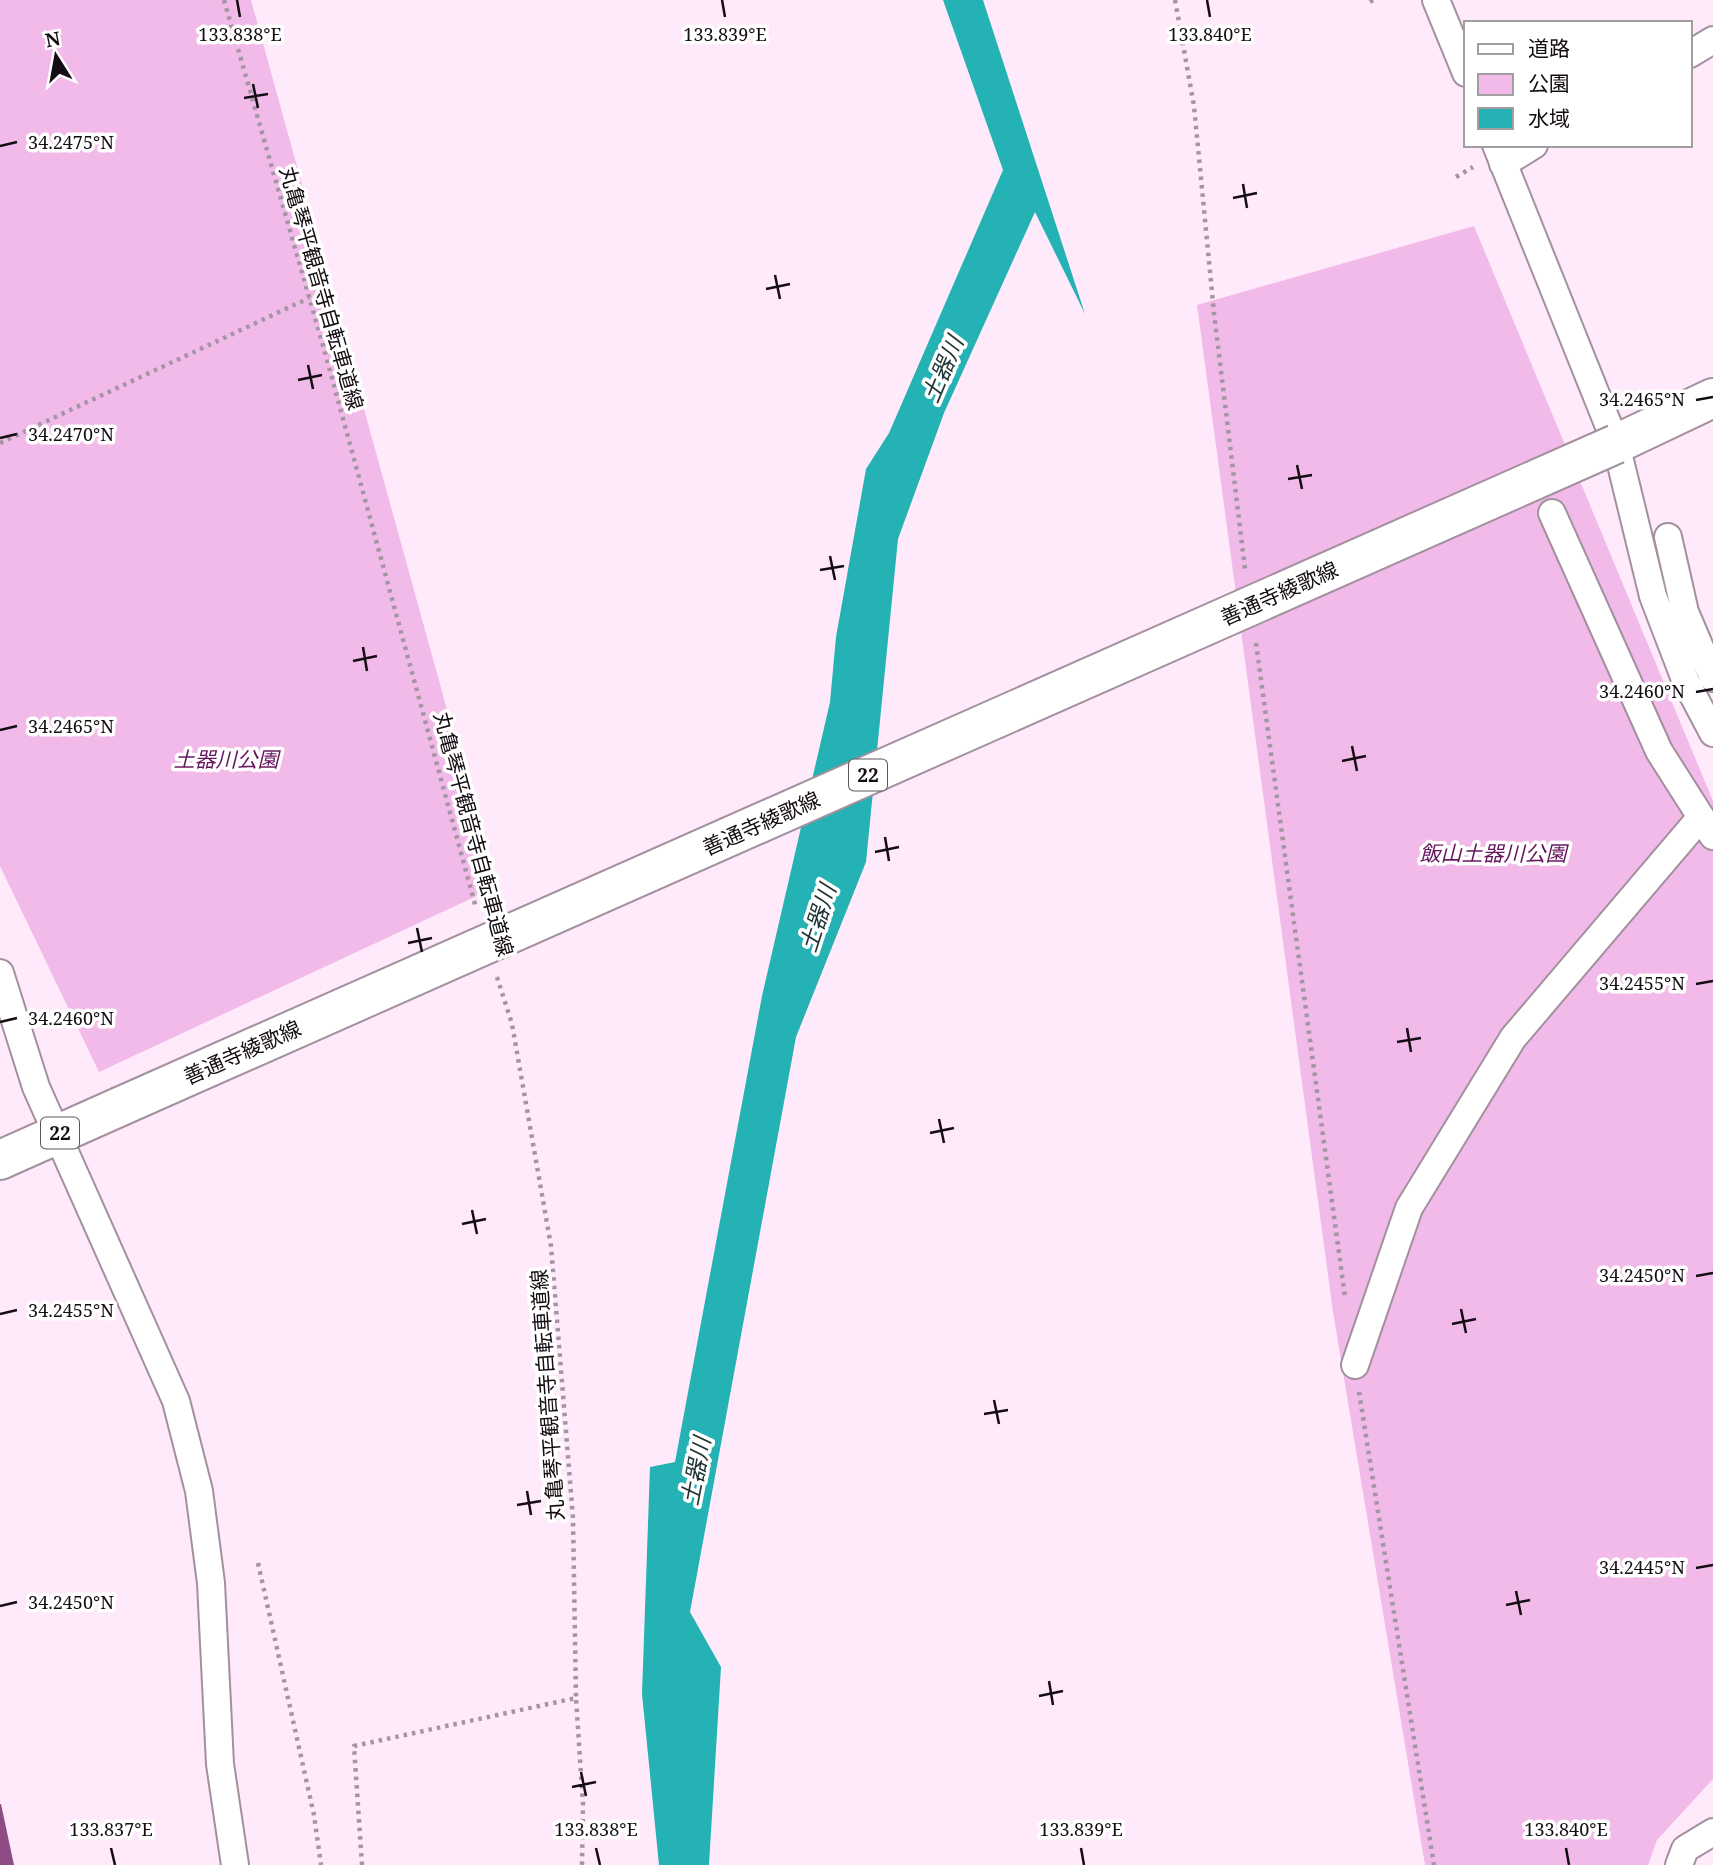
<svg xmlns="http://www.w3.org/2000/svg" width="1713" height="1865" font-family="'Noto Serif','Noto Sans JP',serif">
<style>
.green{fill:#f1bae8}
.water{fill:#24b2b4}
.building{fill:#8d4d84}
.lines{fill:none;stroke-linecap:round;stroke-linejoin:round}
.minor-casing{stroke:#a2909f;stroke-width:30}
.primary-casing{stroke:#a2909f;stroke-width:42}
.path{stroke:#a595a2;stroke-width:4.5;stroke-dasharray:3.5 5;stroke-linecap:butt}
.minor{stroke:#fff;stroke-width:26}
.primary{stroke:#fff;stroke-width:38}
.primary-bridge-casing{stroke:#a2909f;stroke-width:42;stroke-linecap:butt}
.primary-bridge{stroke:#fff;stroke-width:38}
.ticks{fill:none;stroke:#140d13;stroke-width:2.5}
.labels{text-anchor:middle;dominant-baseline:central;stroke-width:7;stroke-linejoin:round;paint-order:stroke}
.shield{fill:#fff;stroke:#5a565a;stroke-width:2}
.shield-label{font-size:19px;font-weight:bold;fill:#140d13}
.street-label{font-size:21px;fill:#140d13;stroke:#fff}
.park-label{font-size:21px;font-style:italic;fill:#65145e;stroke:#fff}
.water-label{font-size:23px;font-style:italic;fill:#1e3434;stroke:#fff}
.ticks-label{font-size:18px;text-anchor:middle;fill:#140d13;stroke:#fff;stroke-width:7;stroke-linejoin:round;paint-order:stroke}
</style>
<rect width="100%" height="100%" fill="#ffeafb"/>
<path class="green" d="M0,0h251l245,887 -397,185 -99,-206z
M1474,226l239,575v978l-56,61 -9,25h-223l-92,-553 -136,-1007z"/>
<path class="water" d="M943,0h40l102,314 -50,-102 -91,201 -46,126 -32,323 -70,175 -106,575 31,55 -12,198h-50l-17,-171 8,-227 25,-5 87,-466 68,-294 6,-65 30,-168 23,-36 114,-263z"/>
<path class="building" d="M0,1804h1l13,61h-14z"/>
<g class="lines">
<g class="minor-casing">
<path id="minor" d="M1436,0l30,73
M1690,54l23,-14
M1496,145l120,299 37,152 33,86 27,51
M1503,164l31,-19
M1552,513l107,238 54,85
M1668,537l17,75 28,66
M0,973l36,114 140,314 23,90 12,92 9,181 15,101
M1355,1365l54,-157 104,-170 188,-221
M1679,1865l6,-16 28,-17"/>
</g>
<g class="primary-casing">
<path id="primary" d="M1616,444l97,-46
M0,1160l119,-53"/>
</g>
<path class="path" d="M224,0l102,356 150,552
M1175,0l19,106 20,207 31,256
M1370,2l3,-2
M1456,177l17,-10
M0,443l309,-145
M1256,643l89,654
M497,977l15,47 39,222 22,272 3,180
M1359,1392l75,473
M258,1563l56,252 7,50
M362,1865l-8,-119 222,-48 7,106 -1,61"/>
<use href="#minor" class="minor"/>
<use href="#primary" class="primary"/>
<g class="primary-bridge-casing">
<path id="primary-bridge" d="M119,1107l1497,-663"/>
</g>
<use href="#primary-bridge" class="primary-bridge"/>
</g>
<path class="ticks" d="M237,0l3,17M722,0l3,17M1207,0l3,17M253,84l5,24M244,98l24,-4M0,146l17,-4M1243,184l4,24M1233,198l24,-5M775,275l5,24M766,289l24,-5M308,365l5,24M298,380l24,-5M1696,400l17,-3M0,438l17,-4M1297,465l5,24M1288,479l24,-4M830,556l5,24M820,570l24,-4M363,647l4,24M353,661l24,-5M1696,692l17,-3M0,730l17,-4M1352,746l5,25M1342,761l24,-5M885,837l4,24M875,852l24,-5M417,928l5,24M408,943l24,-5M1696,984l17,-3M0,1022l17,-4M1407,1028l4,24M1397,1042l24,-4M939,1119l5,24M930,1133l24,-5M472,1210l5,24M462,1224l24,-5M1696,1276l17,-3M1461,1309l5,24M0,1314l17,-4M1452,1324l24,-5M994,1400l5,24M984,1414l24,-4M527,1491l4,24M517,1505l24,-4M1696,1568l17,-3M1516,1591l5,24M1506,1605l24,-5M0,1606l17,-4M1049,1681l4,24M1039,1696l24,-5M581,1772l5,24M572,1787l24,-5M111,1848l4,17M596,1848l4,17M1081,1848l3,17M1566,1848l3,17"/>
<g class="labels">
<g class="shield">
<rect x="849" y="759.5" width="38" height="31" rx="5"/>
<rect x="41" y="1117.5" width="38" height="31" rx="5"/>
</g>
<g class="shield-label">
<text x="868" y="775">22</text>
<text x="60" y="1133">22</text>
</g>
<g class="street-label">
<text transform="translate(322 288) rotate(74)">丸亀琴平観音寺自転車道線</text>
<text transform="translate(1279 593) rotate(-24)">善通寺綾歌線</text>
<text transform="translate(761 823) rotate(-24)">善通寺綾歌線</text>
<text transform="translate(474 834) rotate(75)">丸亀琴平観音寺自転車道線</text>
<text transform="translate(242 1052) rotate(-24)">善通寺綾歌線</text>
<text transform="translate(547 1395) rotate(-94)">丸亀琴平観音寺自転車道線</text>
</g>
<g class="park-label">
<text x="226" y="759">土器川公園</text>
<text x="1493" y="853">飯山土器川公園</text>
</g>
<g class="water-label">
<text transform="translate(942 369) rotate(-67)">土器川</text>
<text transform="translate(817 918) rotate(-72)">土器川</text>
<text transform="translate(695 1471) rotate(-79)">土器川</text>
</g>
</g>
<g class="ticks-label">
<text x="240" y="41">133.838°E</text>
<text x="725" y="41">133.839°E</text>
<text x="1210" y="41">133.840°E</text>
<text x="71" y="149">34.2475°N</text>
<text x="1642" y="406">34.2465°N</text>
<text x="71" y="441">34.2470°N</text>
<text x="1642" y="698">34.2460°N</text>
<text x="71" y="733">34.2465°N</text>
<text x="1642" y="990">34.2455°N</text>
<text x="71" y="1025">34.2460°N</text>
<text x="1642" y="1282">34.2450°N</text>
<text x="71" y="1317">34.2455°N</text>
<text x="1642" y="1574">34.2445°N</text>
<text x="71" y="1609">34.2450°N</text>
<text x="111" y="1836">133.837°E</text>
<text x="596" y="1836">133.838°E</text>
<text x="1081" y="1836">133.839°E</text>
<text x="1566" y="1836">133.840°E</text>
</g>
<rect x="1464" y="21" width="228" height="126" fill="#ffffff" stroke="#a19ea1" stroke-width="2"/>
<rect x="1478" y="44" width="35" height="10" fill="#ffffff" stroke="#a19ea1" stroke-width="2"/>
<text x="1528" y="56" font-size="21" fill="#140d13">道路</text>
<rect x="1478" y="74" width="35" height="21" fill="#f1bae8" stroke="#a19ea1" stroke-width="2"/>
<text x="1528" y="91" font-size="21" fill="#140d13">公園</text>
<rect x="1478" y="108" width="35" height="21" fill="#24b2b4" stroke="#a19ea1" stroke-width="2"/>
<text x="1528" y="126" font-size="21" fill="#140d13">水域</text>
<g transform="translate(56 56) rotate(349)" stroke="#ffffff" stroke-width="5" paint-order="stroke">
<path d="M0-5L12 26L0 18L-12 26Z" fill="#140d13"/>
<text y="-10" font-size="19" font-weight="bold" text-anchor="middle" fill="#140d13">N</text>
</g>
</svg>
